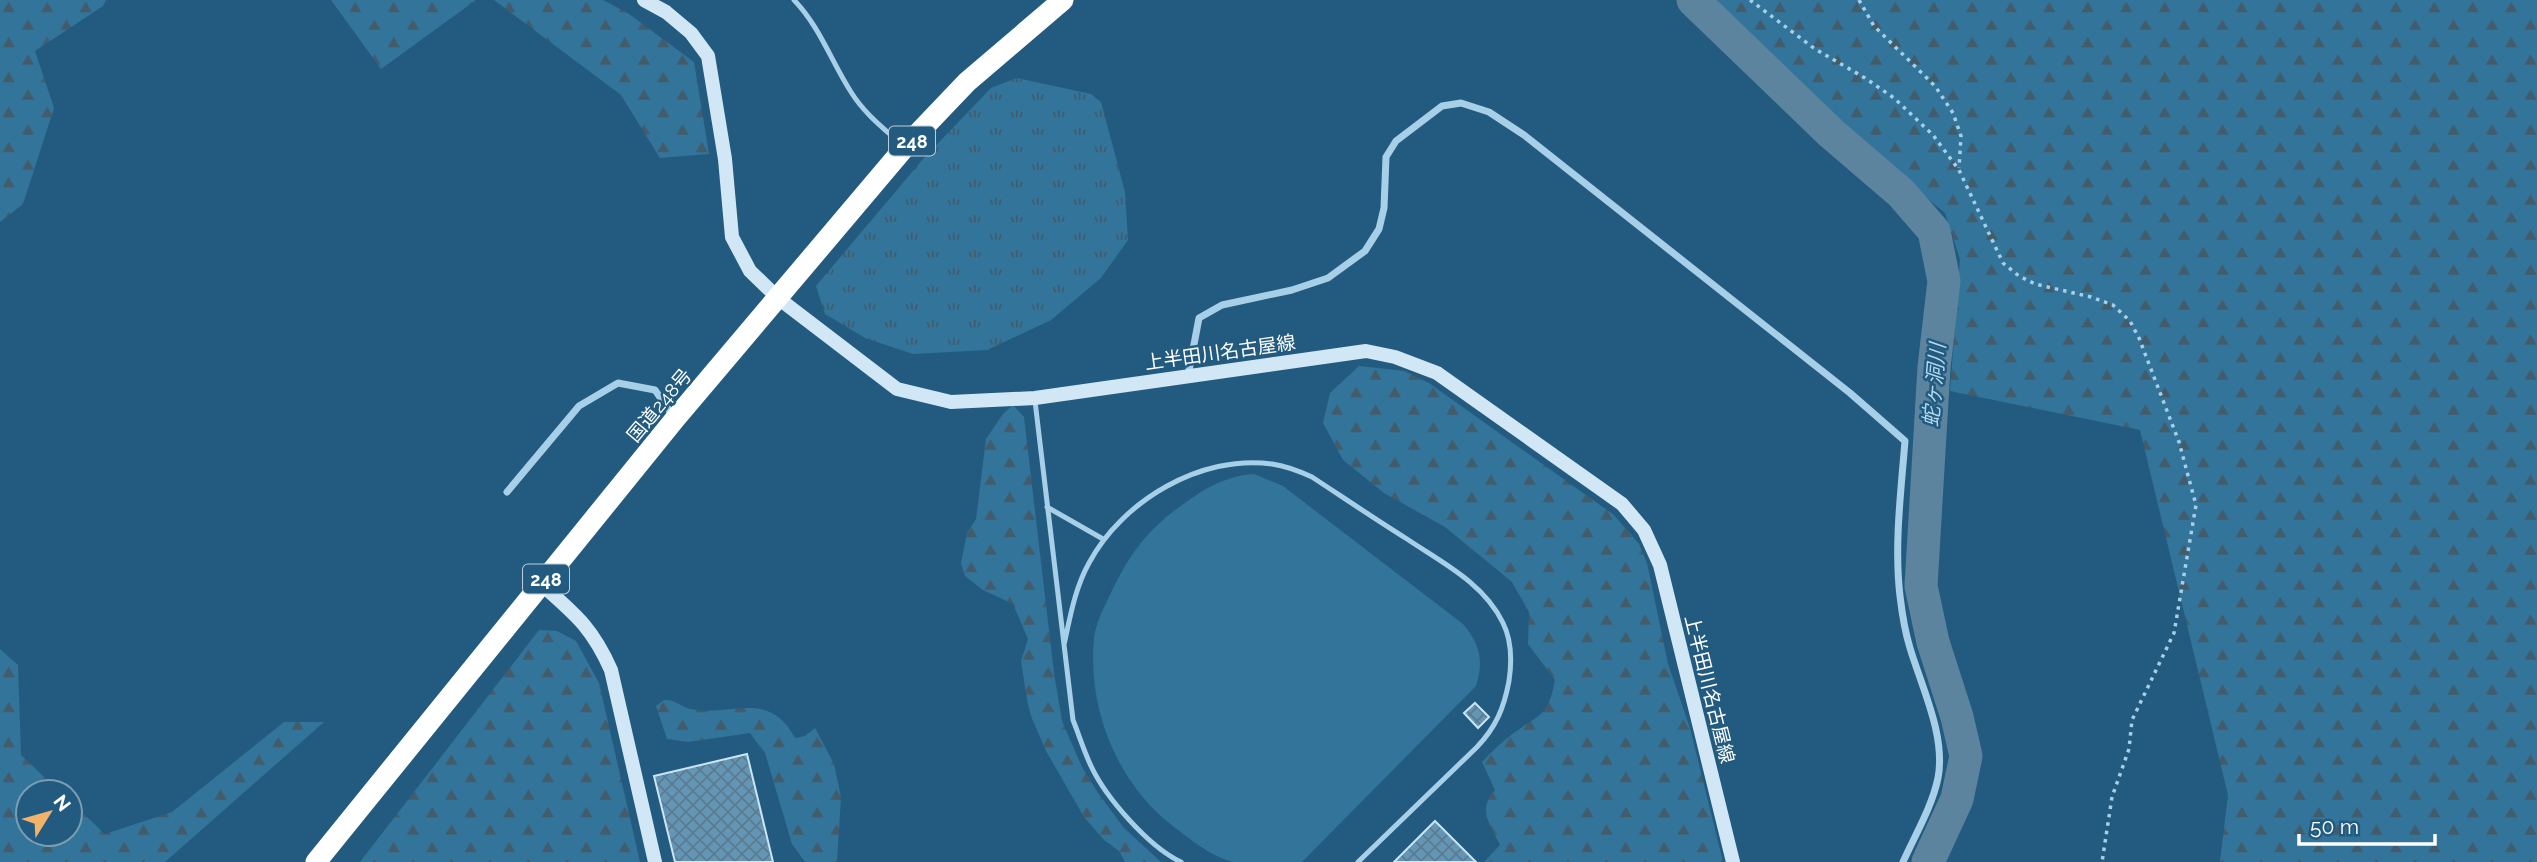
<svg xmlns="http://www.w3.org/2000/svg" width="2537" height="862" font-family="Raleway,'Noto Sans JP',sans-serif">
<style>
.grass{fill:url(#grass-tufts)}
.forest{fill:url(#forest-firs)}
.pitch{fill:#32749a}
.lines{fill:none;stroke-linecap:round;stroke-linejoin:round}
.river{stroke:#5c849e;stroke-width:33}
.building{fill:url(#building-cross-hatch);stroke:#cae5f5;stroke-width:2}
.path{stroke:#a7cfe7;stroke-width:3.5;stroke-dasharray:3.5 5;stroke-linecap:butt}
.lane{stroke:#a7cfe7;stroke-width:5}
.street{stroke:#a7cfe7;stroke-width:7}
.secondary{stroke:#d1e7f6;stroke-width:14}
.highway{stroke:#fff;stroke-width:21}
.labels{text-anchor:middle;dominant-baseline:central;stroke-width:5;stroke-linejoin:round;paint-order:stroke}
.shield{fill:#225b7f;stroke:#bdced9;stroke-width:2}
.shield-label{font-size:18px;font-weight:bold;fill:#fff}
.street-label{font-size:19px;fill:#fff;stroke:#225b7f}
.water-label{font-size:21px;font-style:italic;fill:#b2d8ee;stroke:#225b7f}
</style>
<defs>
<pattern id="grass-tufts" width="24" height="20" patternUnits="userSpaceOnUse" patternTransform="scale(1.75)"><rect width="24" height="20" fill="#32749a"/><path d="M3 7l-1-3M5 7V3M7 7l1-3M15 17l-1-3M17 17v-4M19 17l1-3" fill="none" stroke="#425c6b"/></pattern>
<pattern id="forest-firs" width="22" height="20" patternUnits="userSpaceOnUse" patternTransform="scale(1.75)"><rect width="22" height="20" fill="#32749a"/><path d="M5 1l3.5 6h-7zM16 11l3.5 6h-7z" fill="#425c6b"/></pattern>
<pattern id="building-cross-hatch" width="8" height="8" patternUnits="userSpaceOnUse" patternTransform="scale(1.75)"><rect width="8" height="8" fill="#6395b4"/><path d="M0 0l8 8M0 8l8-8" fill="none" stroke="#5b7b90"/></pattern>
</defs>
<rect width="100%" height="100%" fill="#225b7f"/>
<path class="grass" d="M1017,78l74,16 10,8 24,90 3,48 -27,38 -50,42 -64,30 -74,4 -48,-16 -40,-24 -9,-28 107,-127 68,-71z"/>
<path class="forest" d="M0,0h106l-3,6 -68,45 19,57 -31,96 -23,18z
M331,0h145l-95,69z
M494,0h109l26,14 65,48 15,92 -49,4 -39,-63z
M1717,0h820v862h-317l8,-67 -88,-365 -190,-39 10,-132 -15,-46 -82,-67 -75,-72 -42,-36z
M1359,366l45,5 25,12 185,132 25,29 8,19 21,101 22,64 33,134h-239l16,-17c-10,-21 -23,-35 -5,-55l-13,-28c9,-10 19,-19 29,-27 27,-21 37,-16 44,-55l-27,-36 1,-32 -17,-30 -67,-55 -61,-34 -41,-33 -20,-37 7,-30z
M1013,405l11,12 30,256 8,48 20,46 16,26 26,35 37,34h-36l-6,-11 -15,-11 -20,-23 -38,-66 -15,-35 -4,-16 -6,-39 7,-22 -15,-35 -30,-14 -18,-14 -4,-13 6,-30 9,-14 10,-80 17,-25z
M539,630l18,1 19,10 23,42 41,179h-280z
M0,649l18,16 3,90 39,37h-32v42h42v-33l35,33 67,-22 112,-90h40l-159,140h-165z
M664,700c11,-1 16,6 26,9 41,9 79,-21 105,29l10,-2 10,-8 19,36 7,33 -4,65h-32l-13,-18 -27,-91 -15,-20 -62,9 -21,-3 -11,-33z"/>
<path class="pitch" d="M1254,474l29,12 180,138c17,20 21,37 13,62l-174,176c-18,0 -52,0 -69,0 -21,-5 -42,-22 -59,-35 -56,-42 -87,-118 -80,-188 1,-13 8,-28 14,-40 17,-37 36,-67 70,-91 24,-18 46,-32 76,-34z"/>
<g class="lines">
<path class="river" d="M1693,0l138,133 70,60 33,38 10,50 -10,86 -13,219 12,56 24,75 9,39 -9,43 -29,63"/>
</g>
<path class="building" d="M1475,703l14,14 -11,11 -14,-15z
M747,754l26,108h-98l-21,-86z
M1435,821l41,41h-82z"/>
<g class="lines">
<path class="path" d="M1750,0l65,49 50,29 29,20 39,37 26,35 44,93 16,13 16,8 56,13 22,8 17,16 9,17 40,104 17,63 -22,128 -42,87 -3,29 -17,48 -10,65
M1859,0l15,26 61,60 18,27 8,23 -2,32"/>
<path class="lane" d="M794,0c26,27 37,61 57,92 13,21 31,35 49,51
M1035,401l38,319c6,15 11,31 18,46 15,32 58,81 90,96
M1047,507l56,32
M1064,645c6,-28 11,-57 25,-82 33,-62 112,-109 183,-99 14,2 27,7 40,13 32,21 63,42 95,62 34,23 77,44 96,84 9,18 9,38 6,58 -5,27 -13,46 -32,66l-119,115"/>
<path class="street" d="M1188,376l11,-58 23,-13 70,-15 36,-12 37,-27 14,-22 5,-21 2,-51 10,-16 46,-35 19,-3 28,9 35,23 326,258 55,48c-4,50 -11,105 -5,155 2,17 5,36 10,52 12,40 36,88 28,130 -6,29 -23,57 -35,84
M507,492l72,-86 39,-23 37,7 18,26"/>
<path class="secondary" d="M644,0l22,12 25,21 17,23 17,103 7,78 18,34 28,27 119,91 54,13 84,-4 331,-47 29,6 42,16 185,131 22,26 16,35 73,297
M541,584c34,30 51,43 70,86l44,192"/>
<path class="highway" d="M316,862l359,-443 230,-272 62,-65 96,-82"/>
</g>
<g class="labels">
<g class="shield">
<rect x="889" y="126.5" width="46" height="29" rx="5"/>
<rect x="523" y="564.5" width="46" height="29" rx="5"/>
</g>
<g class="shield-label">
<text x="912" y="141">248</text>
<text x="546" y="579">248</text>
</g>
<g class="street-label">
<text transform="translate(1220 352) rotate(-8)">上半田川名古屋線</text>
<text transform="translate(659 405) rotate(-50)">国道248号</text>
<text transform="translate(1710 689) rotate(76)">上半田川名古屋線</text>
</g>
<g class="water-label">
<text transform="translate(1934 385) rotate(-85)">蛇ヶ洞川</text>
</g>
</g>
<g transform="translate(49 813) rotate(53)"><circle r="33" fill="#225b7f" stroke="#7a9db2" stroke-width="2"/>
<path d="M0-5L12 26L0 18L-12 26Z" fill="#f2b269"/>
<text y="-10" font-size="19" font-weight="bold" text-anchor="middle" fill="#ffffff">N</text>
</g>
<path d="M2299 834v10h136v-10" fill="none" stroke="#ffffff" stroke-width="3.5"/>
<text x="2310" y="834" font-size="21" fill="#ffffff" stroke="#225b7f" stroke-width="5" paint-order="stroke">50 m</text>
</svg>
